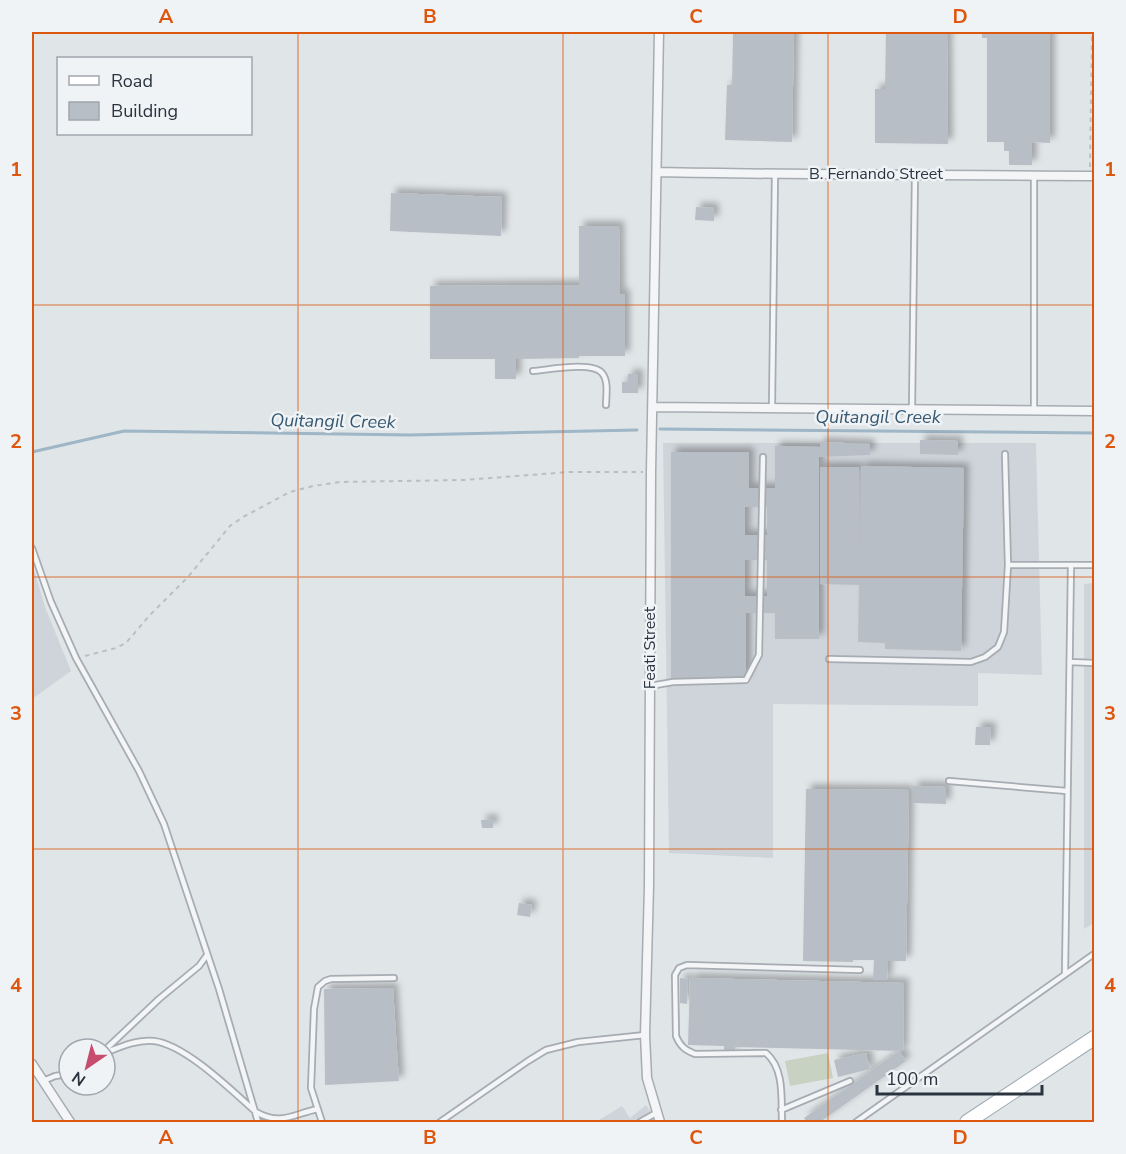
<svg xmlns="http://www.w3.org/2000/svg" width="1126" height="1154" font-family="'Nunito Sans',sans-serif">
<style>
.built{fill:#cfd4da}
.green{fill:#c8d2c2}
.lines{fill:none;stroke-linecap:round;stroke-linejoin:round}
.stream{stroke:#9eb6c6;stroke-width:3}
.building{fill:#b8bec5;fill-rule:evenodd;filter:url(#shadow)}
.service-casing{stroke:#a6acb2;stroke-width:8}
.minor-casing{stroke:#a6acb2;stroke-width:11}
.primary-casing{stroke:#a0aab3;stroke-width:16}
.path{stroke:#bbbfc3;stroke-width:2;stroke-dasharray:4.5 4.5;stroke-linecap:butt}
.service{stroke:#f3f5f7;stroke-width:4.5}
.minor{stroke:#f3f5f7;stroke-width:8}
.primary{stroke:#fff;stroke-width:14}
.grid{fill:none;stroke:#de570f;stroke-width:1.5;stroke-opacity:0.55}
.labels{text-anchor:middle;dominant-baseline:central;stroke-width:5;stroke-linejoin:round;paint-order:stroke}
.street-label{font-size:16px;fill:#2a343f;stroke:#f0f3f6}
.water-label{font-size:18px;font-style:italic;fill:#365870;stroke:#f0f3f6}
.neatline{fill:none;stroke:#de570f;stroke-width:2}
.grid-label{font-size:20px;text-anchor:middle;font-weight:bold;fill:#de570f}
</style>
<defs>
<filter id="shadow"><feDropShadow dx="5" dy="-5" stdDeviation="3" flood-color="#0004"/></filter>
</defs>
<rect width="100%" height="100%" fill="#e0e5e8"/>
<path class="built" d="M663,443h373l6,232 -64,-2v33l-205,-2v154l-104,-5z
M32,563l13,44 26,64 -39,28z
M1094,583v340l-10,6v-345z
M646,1105l12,17h-62l26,-16 8,12z"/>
<path class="green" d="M828,1053l5,25 -43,8 -5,-25z"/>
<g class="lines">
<path class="stream" d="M660,429l434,4
M32,452l92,-21 286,4 227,-5"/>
</g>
<path class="building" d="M733,32h61l-2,110 -67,-2 2,-55h5z
M886,32h61l1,112 -73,-1v-54h10z
M982,32h68v111l-18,-1v23h-23v-14h-5v-9h-17v-104h-5z
M391,193l111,4 -1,39 -111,-5z
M696,207l18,1v13l-19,-1z
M579,226h40l1,68h5v62h-46v2l-63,1v20h-21v-20h-65v-73l149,-1z
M628,374h10v19h-16v-11h6z
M920,440l38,1v14l-38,-1z
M820,442l50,2v11l-51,2v182h-44v-26h-29v67l-75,-1v-227h78v36h26v-42l45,1zM745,507h22v28h-22zM745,560h22v36h-22z
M861,466l103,2 -3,183 -76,-2v-6l-27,-1 1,-57 -39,-1v-117h39l1,81z
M976,727h15l-1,18h-15z
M913,786l33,1v17l-33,-1z
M806,789l103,1 -3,171h-18l-1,19h-14l1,-20h-21v2l-50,-1z
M493,819v9h-11l-1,-8z
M519,903l13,2 -2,12 -13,-2z
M680,978l8,1 -1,25 -7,-1z
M690,978l214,5 -1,68 -168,-4v5h-11v-6l-36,-1z
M393,988l6,93 -74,4 -1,-96z
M899,1051l7,10 -86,61h-13l-3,-4z
M866,1053l4,16 -32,8 -4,-17z"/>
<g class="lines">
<g class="service-casing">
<path id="service" d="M533,371c15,-1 59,-10 69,2 7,8 4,23 4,32
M772,407l3,-233
M912,408l3,-234
M1034,411v-235
M32,548l19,54 25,56 63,113 25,53 55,165 39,133
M1008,565h63
M829,659l142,3 14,-5 13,-10 6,-15 4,-67 -3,-111
M1070,662l24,1
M650,686l23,-4 73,-2 13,-25 4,-198
M949,781l118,10
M1065,974l6,-409h23
M105,1050l54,-51 40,-33 8,-11
M105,1053c15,-6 33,-14 49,-12 32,4 78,50 102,71 25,14 37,2 62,-3
M43,1081l12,-5 14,-2
M781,1110l69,-29
M322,1122l-11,-34 3,-79 4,-22 7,-6 6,-2 63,-1
M440,1122l88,-61 18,-11 32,-8 67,-7
M640,1122l16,-9
M782,1122c-1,-22 3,-53 -16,-69l-71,1c-10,-4 -15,-8 -19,-18l-1,-61 4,-7 8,-3 173,5
M856,1122l238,-168"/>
</g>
<g class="minor-casing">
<path id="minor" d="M659,32l-8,440 -2,414 -4,149 2,43 13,44
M657,172c146,3 292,3 437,4
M653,407l441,4
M32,1064l38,58"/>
</g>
<g class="primary-casing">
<path id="primary" d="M967,1122l127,-84"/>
</g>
<path class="path" d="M1090,167l2,-135
M85,656l31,-8 10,-5 23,-27 39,-39 42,-51 13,-9 47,-25 23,-6 27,-4 124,-2 105,-8h74"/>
<use href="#service" class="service"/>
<use href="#minor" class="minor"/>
<use href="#primary" class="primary"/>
</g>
<path class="grid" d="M298,32v1090M563,32v1090M828,32v1090M32,305h1062M32,577h1062M32,849h1062"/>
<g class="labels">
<g class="street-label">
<text x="876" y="174">B. Fernando Street</text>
<text transform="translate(650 648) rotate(-90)">Feati Street</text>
</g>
<g class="water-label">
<text x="878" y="417">Quitangil Creek</text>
<text transform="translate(333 421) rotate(1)">Quitangil Creek</text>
</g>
</g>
<rect width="1126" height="1154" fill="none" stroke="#f0f3f6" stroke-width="66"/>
<rect x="57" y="57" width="195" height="78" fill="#f0f3f6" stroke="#a1a7ad" stroke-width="1.5"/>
<rect x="69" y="76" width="30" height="9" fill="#ffffff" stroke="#a1a7ad" stroke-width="1.5"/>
<text x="111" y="87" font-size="18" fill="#2a343f">Road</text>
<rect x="69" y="102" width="30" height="18" fill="#b8bec5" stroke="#a1a7ad" stroke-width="1.5"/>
<text x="111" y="117" font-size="18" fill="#2a343f">Building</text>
<g transform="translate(87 1067) rotate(215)"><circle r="28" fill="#f0f3f6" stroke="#a1a7ad" stroke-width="1.5"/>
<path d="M0-4.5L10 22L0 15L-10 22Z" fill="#c64d6e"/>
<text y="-9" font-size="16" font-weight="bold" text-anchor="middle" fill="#2a343f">N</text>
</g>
<path d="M877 1085v9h165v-9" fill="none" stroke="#2a343f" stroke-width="3"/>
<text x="886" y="1085" font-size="18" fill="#2a343f" stroke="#f0f3f6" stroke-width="4.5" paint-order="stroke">100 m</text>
<rect x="33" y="33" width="1060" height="1088" class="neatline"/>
<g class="grid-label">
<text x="166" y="23">A</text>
<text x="430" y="23">B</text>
<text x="696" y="23">C</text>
<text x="960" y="23">D</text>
<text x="16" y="176">1</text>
<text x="1110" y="176">1</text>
<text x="16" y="448">2</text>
<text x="1110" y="448">2</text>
<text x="16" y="720">3</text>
<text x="1110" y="720">3</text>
<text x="16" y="992">4</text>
<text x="1110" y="992">4</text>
<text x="166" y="1144">A</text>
<text x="430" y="1144">B</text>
<text x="696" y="1144">C</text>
<text x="960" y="1144">D</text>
</g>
</svg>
